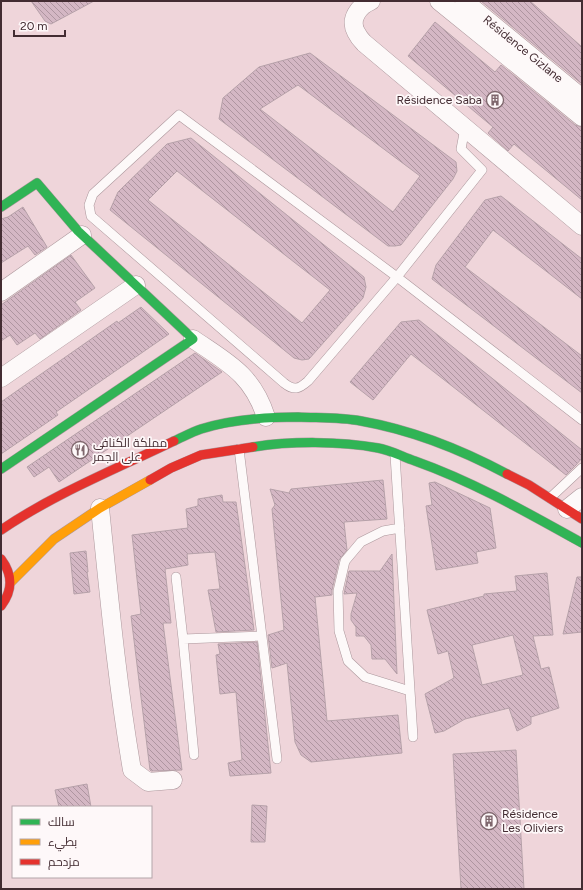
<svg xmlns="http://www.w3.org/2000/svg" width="583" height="890" font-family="Figtree,Cairo,sans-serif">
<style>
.building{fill:url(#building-back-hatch);stroke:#b6a1a9;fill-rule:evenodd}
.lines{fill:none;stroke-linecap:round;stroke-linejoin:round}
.lane-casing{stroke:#ac979c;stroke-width:10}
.street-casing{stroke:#ac979c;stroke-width:19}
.fast-casing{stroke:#ac979c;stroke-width:10}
.slow-casing{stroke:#ac979c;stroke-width:10}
.jam-casing{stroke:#ac979c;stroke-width:10}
.lane{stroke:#fdf9f9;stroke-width:9}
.street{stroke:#fdf9f9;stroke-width:18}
.fast{stroke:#30b455;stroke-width:9}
.slow{stroke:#ff9f0a;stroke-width:9}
.jam{stroke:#e5322d;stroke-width:9}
.labels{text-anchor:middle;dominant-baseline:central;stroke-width:3.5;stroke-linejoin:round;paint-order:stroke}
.street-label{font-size:12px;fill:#432c32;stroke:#fef8f9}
.poi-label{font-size:12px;fill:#432c32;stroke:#fef8f9;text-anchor:start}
</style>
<defs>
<pattern id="building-back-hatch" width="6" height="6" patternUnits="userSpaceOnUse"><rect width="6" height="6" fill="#d4b7c4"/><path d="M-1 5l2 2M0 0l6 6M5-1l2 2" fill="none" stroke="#ae95a0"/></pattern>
</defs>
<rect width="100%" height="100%" fill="#efd5da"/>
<path class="building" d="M31,1h63l-43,23 -6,-3z
M481,1h49l52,46v37z
M435,22l60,50 6,-7 74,60 7,2v73l-68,-56 -6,7 -20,-18 5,-6 -85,-71z
M310,53l146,109 1,9 -4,8 -52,66 -6,1h-7l-169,-127 4,-21 36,-31zM298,85l122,91 -27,36 -133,-103z
M191,138l173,139 2,10 -3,11 -54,61 -7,1 -8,-2 -184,-148 8,-18 49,-48zM177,171l153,119 -28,33 -154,-123z
M501,196l81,63v40l-89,-69 -28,37 117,89v37l-150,-114 4,-14 49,-65z
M23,207l24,40 -12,8 -7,-9 -27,17v-44l7,-2z
M71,255l24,33 -20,14 6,8 -41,29 -5,-6 -18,12 -7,-10 -9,6v-36z
M141,307l28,27 -113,78 2,3 -57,39v-52l116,-81 1,2z
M419,320l163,130v8l-6,7 -10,10 -155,-121 -38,46 -23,-18 51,-60z
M195,353l27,19 -163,110 -10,-15 -15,10 -7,-10z
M383,480l4,39 -43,3 3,28 -8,10 -7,30v5l-17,2 12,124 71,-6 4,38 -91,9 -10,-7 -6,-13 -8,-79 -15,5 -4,-33 16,-5 -12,-121 3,-4 -5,-16 19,4 2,-4z
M435,482l55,26 6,40 -20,4 2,11 -42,7 -10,-64 6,-1 -3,-22z
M222,495l1,7h13l18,128 -38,2 -8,-42 12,-1 -5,-37 -28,2 1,11 -23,4 6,54h-8l19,147 -31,1 -1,-1 -19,-154 10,-2 -9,-79 56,-7 -2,-19 12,-3v-7z
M86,551l2,21h-1l3,20 -16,2 -4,-41z
M392,554l5,120 -12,-15h-13l-1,-14 -7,-9h-8v-9l-5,-7v-6l6,-21 -13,1 5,-23h31z
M547,573l6,62 -20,1 8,33 8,-2 10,41 -28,9v7l-14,7 -8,-23 -44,11 -21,12 -9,2 -10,-39 29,-16 -6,-27 -10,3 -11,-44 57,-14v-2l33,-3 -2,-15zM513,635l10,40 -41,10 -10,-40z
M577,577h5v55l-19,2z
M257,642l14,131 -41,3 -2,-13 14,-3 -6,-68 -16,2 -4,-39 4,-1 -2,-10z
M516,750l8,139h-63l-8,-135z
M87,784l4,23h-32l-4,-17z
M252,805l15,1 -2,36h-14z"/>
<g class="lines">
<g class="lane-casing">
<path id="lane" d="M465,128l-4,21 21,21 -85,107 -89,104c-9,8 -14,10 -24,2l-193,-167 -2,-11 4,-11 86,-79 218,162 185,143
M239,449l38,310
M395,455l18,282
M550,498l32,-30
M400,528l-17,3 -22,11 -16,19 -7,30 1,40 9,30 17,16 45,14
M176,577l7,62 79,-3
M183,639l11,116"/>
</g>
<g class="street-casing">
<path id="street" d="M371,1c-12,5 -22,18 -15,31 2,4 5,8 8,11l218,183
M439,1l143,116
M464,1l118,97
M1,292l81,-57
M193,339c35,24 59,35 73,78
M1,378l135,-93
M100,508c9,88 17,175 32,262l16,12 25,-2
M567,509l15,-12"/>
</g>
<g class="fast-casing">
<path id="fast" d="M1,207l36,-24 41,48 115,108 -192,130
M174,441c9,-4 18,-9 27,-12 32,-10 64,-12 97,-12 21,1 42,0 63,4 51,9 101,29 146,53
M253,447c37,-6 88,-6 125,1 12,2 25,9 37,13 59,21 113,52 167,82"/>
</g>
<g class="slow-casing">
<path id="slow" d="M11,582l43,-43 46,-31 50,-28"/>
</g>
<g class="jam-casing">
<path id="jam" d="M507,474l22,11 53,34
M150,480l21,-12 30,-13 52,-8
M1,530c53,-36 115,-61 173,-89
M1,559c12,16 12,31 0,47"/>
</g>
<use href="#lane" class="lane"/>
<use href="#street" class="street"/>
<use href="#fast" class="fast"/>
<use href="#slow" class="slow"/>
<use href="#jam" class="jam"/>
</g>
<defs>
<g id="building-ring" transform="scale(0.9)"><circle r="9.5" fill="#fef8f9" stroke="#7f676d" stroke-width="1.5"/><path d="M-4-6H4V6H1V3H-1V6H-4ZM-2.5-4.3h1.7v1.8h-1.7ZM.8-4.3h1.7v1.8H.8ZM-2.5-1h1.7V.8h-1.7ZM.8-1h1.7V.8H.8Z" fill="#7f676d"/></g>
<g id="restaurant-ring" transform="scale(0.9)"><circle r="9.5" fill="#fef8f9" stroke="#7f676d" stroke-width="1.5"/><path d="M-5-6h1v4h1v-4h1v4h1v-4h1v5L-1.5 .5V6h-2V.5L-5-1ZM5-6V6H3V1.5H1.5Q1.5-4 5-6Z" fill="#7f676d"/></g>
</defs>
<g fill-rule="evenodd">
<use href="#building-ring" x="495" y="100"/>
<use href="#restaurant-ring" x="80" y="450"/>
<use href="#building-ring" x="489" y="821"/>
</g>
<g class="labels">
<g class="street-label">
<text transform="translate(523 49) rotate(39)">Résidence Gizlane</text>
</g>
<g class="poi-label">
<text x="482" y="100" text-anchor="end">Résidence Saba</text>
<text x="93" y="443">مملكة الكنافى<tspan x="93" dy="14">على الجمر</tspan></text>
<text x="502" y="814">Résidence<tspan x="502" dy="14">Les Oliviers</tspan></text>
</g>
</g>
<rect width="583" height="890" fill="none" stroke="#432c32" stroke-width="4"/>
<rect x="12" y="806" width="140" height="72" fill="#fef8f9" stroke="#b3a6a9"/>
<rect x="20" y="819" width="20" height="6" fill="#30b455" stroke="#b3a6a9"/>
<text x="48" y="826" font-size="12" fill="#432c32">سالك</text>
<rect x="20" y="839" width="20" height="6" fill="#ff9f0a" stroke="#b3a6a9"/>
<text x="48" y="846" font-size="12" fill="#432c32">بطيء</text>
<rect x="20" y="859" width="20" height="6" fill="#e5322d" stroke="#b3a6a9"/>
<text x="48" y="866" font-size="12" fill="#432c32">مزدحم</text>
<path d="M14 30v6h51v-6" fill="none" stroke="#432c32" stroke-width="2"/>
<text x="20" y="30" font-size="12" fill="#432c32" stroke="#fef8f9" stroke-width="3" paint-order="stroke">20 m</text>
</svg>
